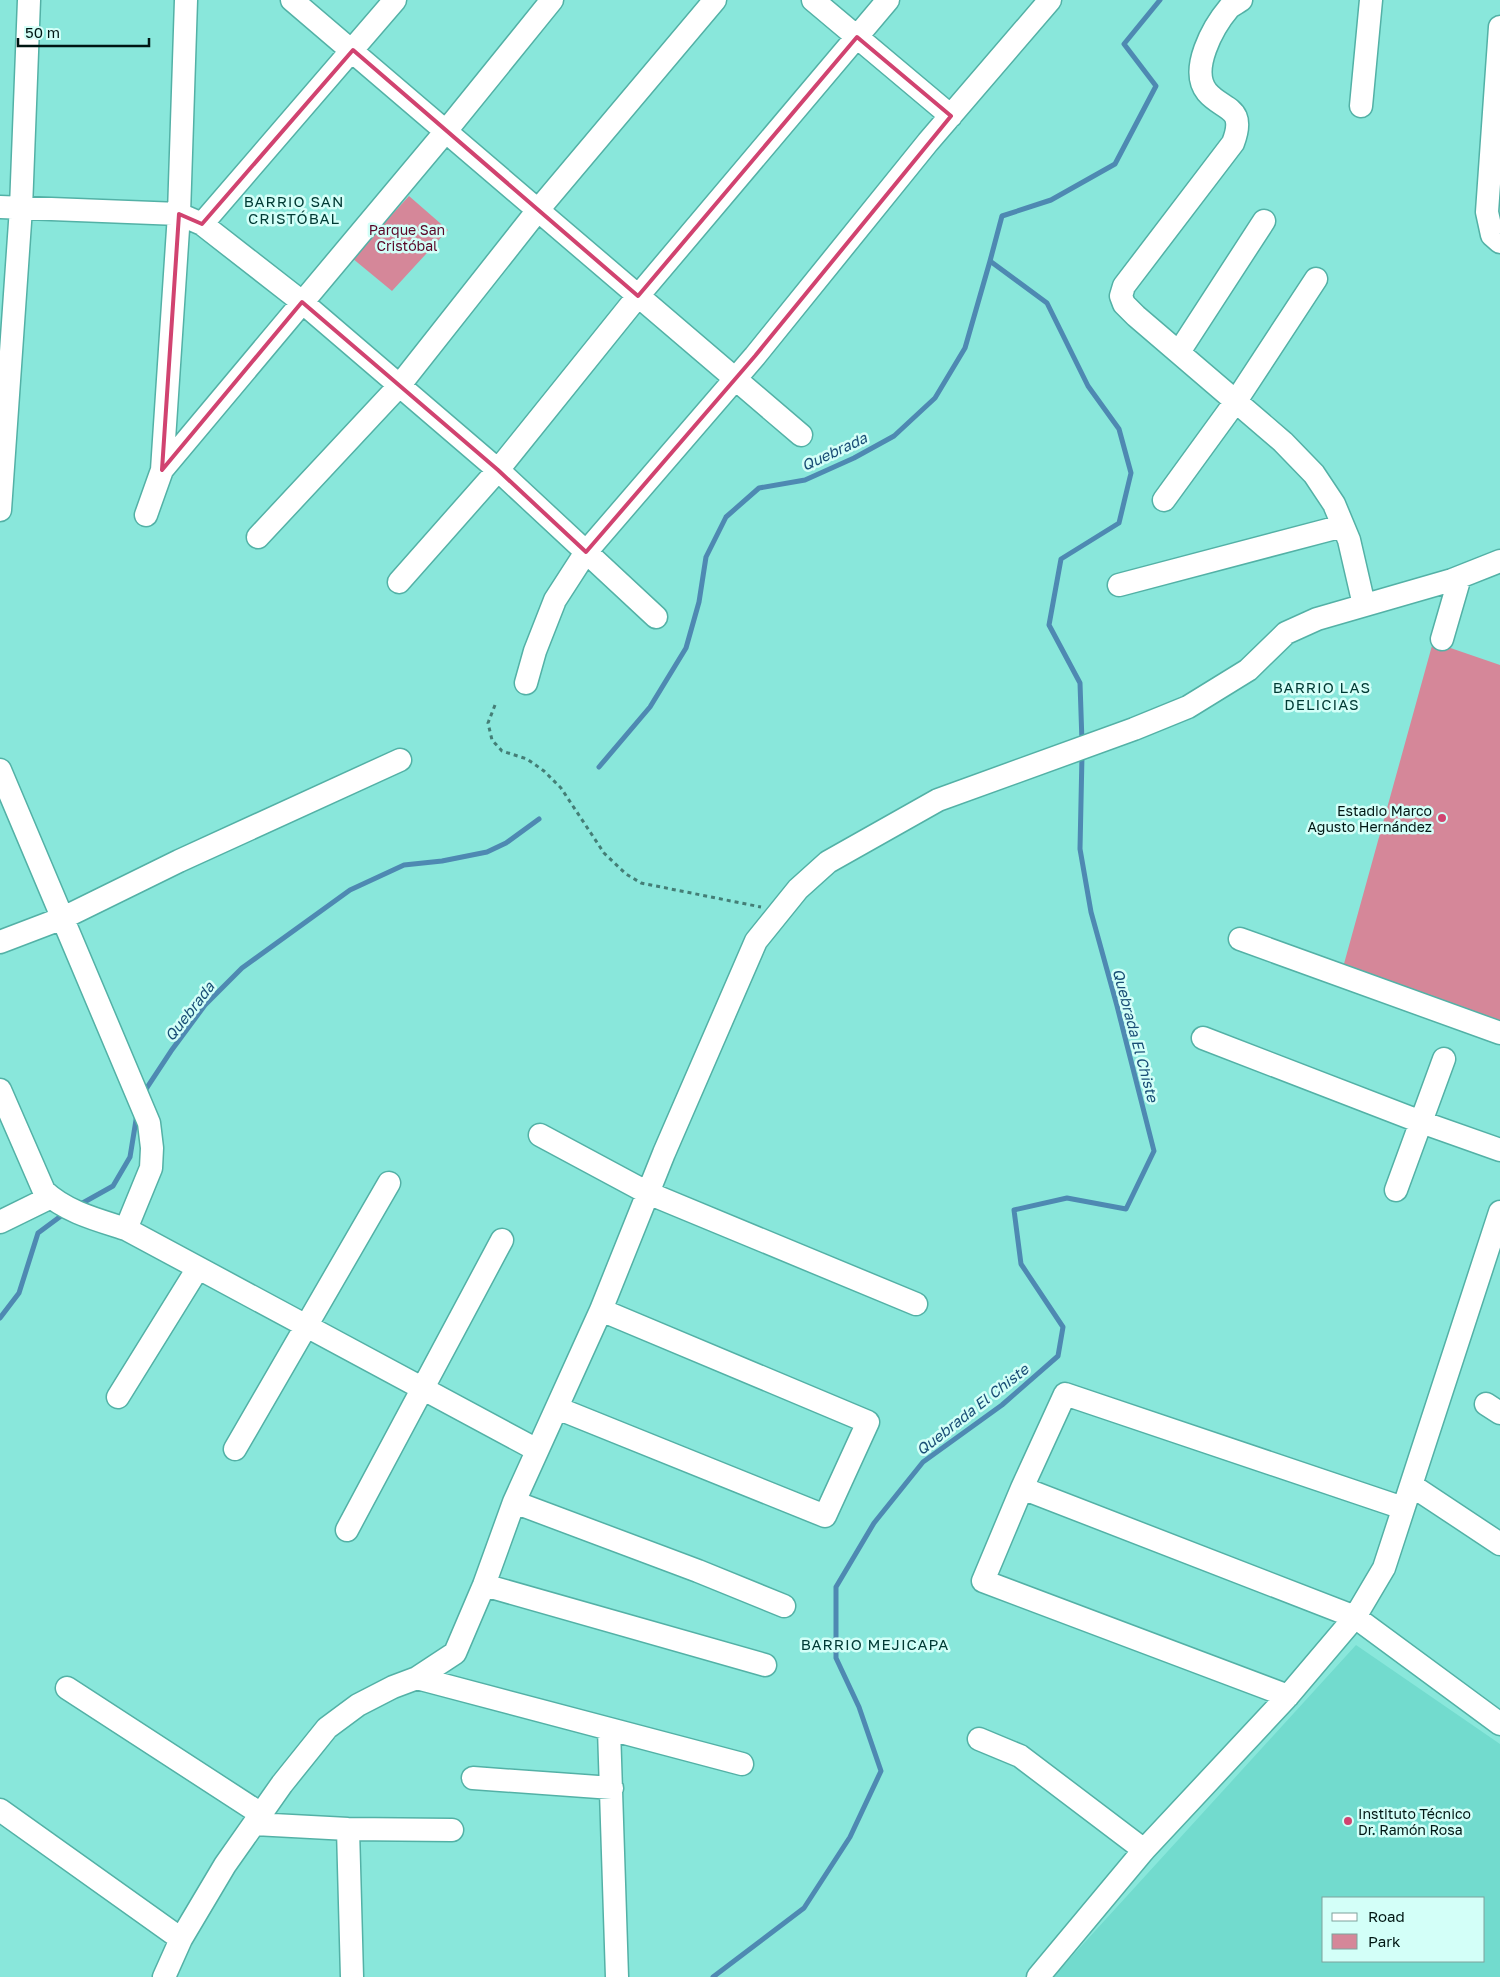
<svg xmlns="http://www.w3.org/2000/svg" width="1500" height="1977" font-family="'Golos Text',sans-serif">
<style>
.built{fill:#72dbce;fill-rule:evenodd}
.green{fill:#d58799}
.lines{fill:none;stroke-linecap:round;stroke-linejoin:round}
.stream{stroke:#4e89b2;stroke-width:5}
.minor-casing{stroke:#53b1a6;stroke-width:25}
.path{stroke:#447e76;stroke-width:3;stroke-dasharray:4 4;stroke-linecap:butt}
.minor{stroke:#fff;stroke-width:22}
.marked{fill:none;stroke:#d14370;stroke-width:4;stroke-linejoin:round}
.poi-dot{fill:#d14370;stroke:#d3fff8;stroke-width:2}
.labels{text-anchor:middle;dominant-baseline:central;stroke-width:5;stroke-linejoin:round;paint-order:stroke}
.park-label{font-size:14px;fill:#5a0627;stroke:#d3fff8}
.poi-label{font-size:14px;fill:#001613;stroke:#d3fff8;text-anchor:end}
.neighbourhood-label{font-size:15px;letter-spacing:1px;fill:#003a34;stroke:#d3fff8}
.water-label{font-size:15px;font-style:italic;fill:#194e76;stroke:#d3fff8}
</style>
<rect width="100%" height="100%" fill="#89e7db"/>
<path class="built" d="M1356,1645l144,99v233h-447zM1324,1898h160v63h-160z"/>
<path class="green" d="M409,196l39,34 -56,61 -40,-33z
M1433,642l67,23v364l-158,-58z"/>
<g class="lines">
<path class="stream" d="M1082,742l-2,-59 -31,-58 12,-66 58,-36 12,-50 -12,-44 -31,-43 -41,-83 -57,-42 12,-45 49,-16 64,-36 41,-78 -32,-42 36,-44
M599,767l51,-60 36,-59 13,-46 7,-45 20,-40 33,-29 46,-8 49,-22 40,-22 41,-38 30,-50 25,-87
M144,1092l27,-41 34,-46 37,-37 108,-78 54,-25 38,-4 45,-9 19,-9 33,-24
M79,1205l34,-19 17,-29 7,-43
M0,1318l19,-25 19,-60 27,-20
M713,1977l91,-69 46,-71 31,-66 -22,-64 -23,-49v-71l38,-64 49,-61 79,-57 56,-49 5,-29 -42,-63 -7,-54 53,-12 59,11 28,-58 -37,-145 -26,-94 -11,-63 2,-94"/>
<g class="minor-casing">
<path id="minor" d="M292,0l509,435
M813,0l138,116
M1241,0c-4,3 -9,5 -12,8 -16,19 -40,62 -22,84 16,19 40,14 26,51l-109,143 -3,10 3,8 12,12 147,126 31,32 20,30 15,36 15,65
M1500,27l-13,185 5,23 8,7
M1361,106l10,-106
M0,207l179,7 23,10 100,78 196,168 158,147
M202,224l193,-224
M1179,352l85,-131
M162,470l284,-339 106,-131
M1164,500l72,-99 80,-122
M0,510l21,-302 8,-208
M146,515l16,-45 17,-256 7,-214
M258,537l141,-151 139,-176 177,-210
M399,582l99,-112 140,-174 250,-296
M1119,585l224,-59
M1442,639l18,-62
M526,683l9,-32 20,-51 31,-48 169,-196 173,-214 122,-142
M0,770l149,353 3,25 -1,20 -25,61
M1240,939l260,94
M0,942l63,-24 116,-57 221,-101
M1203,1038l218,84 79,28
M0,1090l44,101c22,21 54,29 82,38l411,221
M540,1135l108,58 268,111
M1396,1190l48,-131
M0,1222l51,-25
M118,1397l80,-129
M1486,1404l14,9
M557,1408l268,108 43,-94 -267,-112
M235,1449l154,-266
M1411,1485l89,59
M1022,1488l333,129 145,107
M514,1502l184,69 86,35
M347,1530l155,-290
M484,1585l281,80
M417,1678l325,86
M67,1688l194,126
M1288,1696l-305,-115 39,-93 43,-94 338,114
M609,1729l8,248
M979,1739l41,17 124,94
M473,1778l139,10
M0,1810l181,129
M254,1824l94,5 104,1
M348,1829l4,148
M164,1977l17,-38 44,-74 57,-81 45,-56 31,-23 35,-18 24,-9 38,-25 29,-68 30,-83 87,-192 63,-157 92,-212 42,-52 30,-27 110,-62 196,-71 54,-22 60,-37 38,-37 31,-14 135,-39 48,-19
M1038,1977l106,-127 144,-154 67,-79 29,-49 116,-356"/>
</g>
<path class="path" d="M495,705l-7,18 4,17 10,11 25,8 17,12 17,17 43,65 22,21 15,9 120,24"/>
<use href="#minor" class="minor"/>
</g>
<path class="marked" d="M857,37l94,79 -196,240 -169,196 -88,-82 -196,-168 -140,168 17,-256 23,10 151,-174 285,246z"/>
<g class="poi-dot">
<circle cx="1442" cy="818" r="5"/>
<circle cx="1348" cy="1821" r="5"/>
</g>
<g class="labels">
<g class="park-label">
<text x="407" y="229">Parque San<tspan x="407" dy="16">Cristóbal</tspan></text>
</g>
<g class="poi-label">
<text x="1432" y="810">Estadio Marco<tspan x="1432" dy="16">Agusto Hernández</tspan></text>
<text x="1358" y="1813" text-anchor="start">Instituto Técnico<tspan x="1358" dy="16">Dr. Ramón Rosa</tspan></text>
</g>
<g class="neighbourhood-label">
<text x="294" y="201">BARRIO SAN<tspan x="294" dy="17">CRISTÓBAL</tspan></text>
<text x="1322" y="687">BARRIO LAS<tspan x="1322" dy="17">DELICIAS</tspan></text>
<text x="875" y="1644">BARRIO MEJICAPA</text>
</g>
<g class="water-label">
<text transform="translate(834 451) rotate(-25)">Quebrada</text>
<text transform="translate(189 1011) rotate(-52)">Quebrada</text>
<text transform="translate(1136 1035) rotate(75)">Quebrada El Chiste</text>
<text transform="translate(972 1409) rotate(-38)">Quebrada El Chiste</text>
</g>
</g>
<rect x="1322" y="1897" width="162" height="65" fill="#d3fff8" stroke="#7fa29c"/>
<rect x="1332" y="1913" width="25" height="8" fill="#ffffff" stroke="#7fa29c"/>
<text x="1368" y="1922" font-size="15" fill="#001613">Road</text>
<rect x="1332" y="1934" width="25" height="15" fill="#d58799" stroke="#7fa29c"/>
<text x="1368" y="1947" font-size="15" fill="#001613">Park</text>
<path d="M18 38v8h131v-8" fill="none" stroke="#001613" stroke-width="2.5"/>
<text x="25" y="38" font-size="15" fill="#001613" stroke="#d3fff8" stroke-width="4" paint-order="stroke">50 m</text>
</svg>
